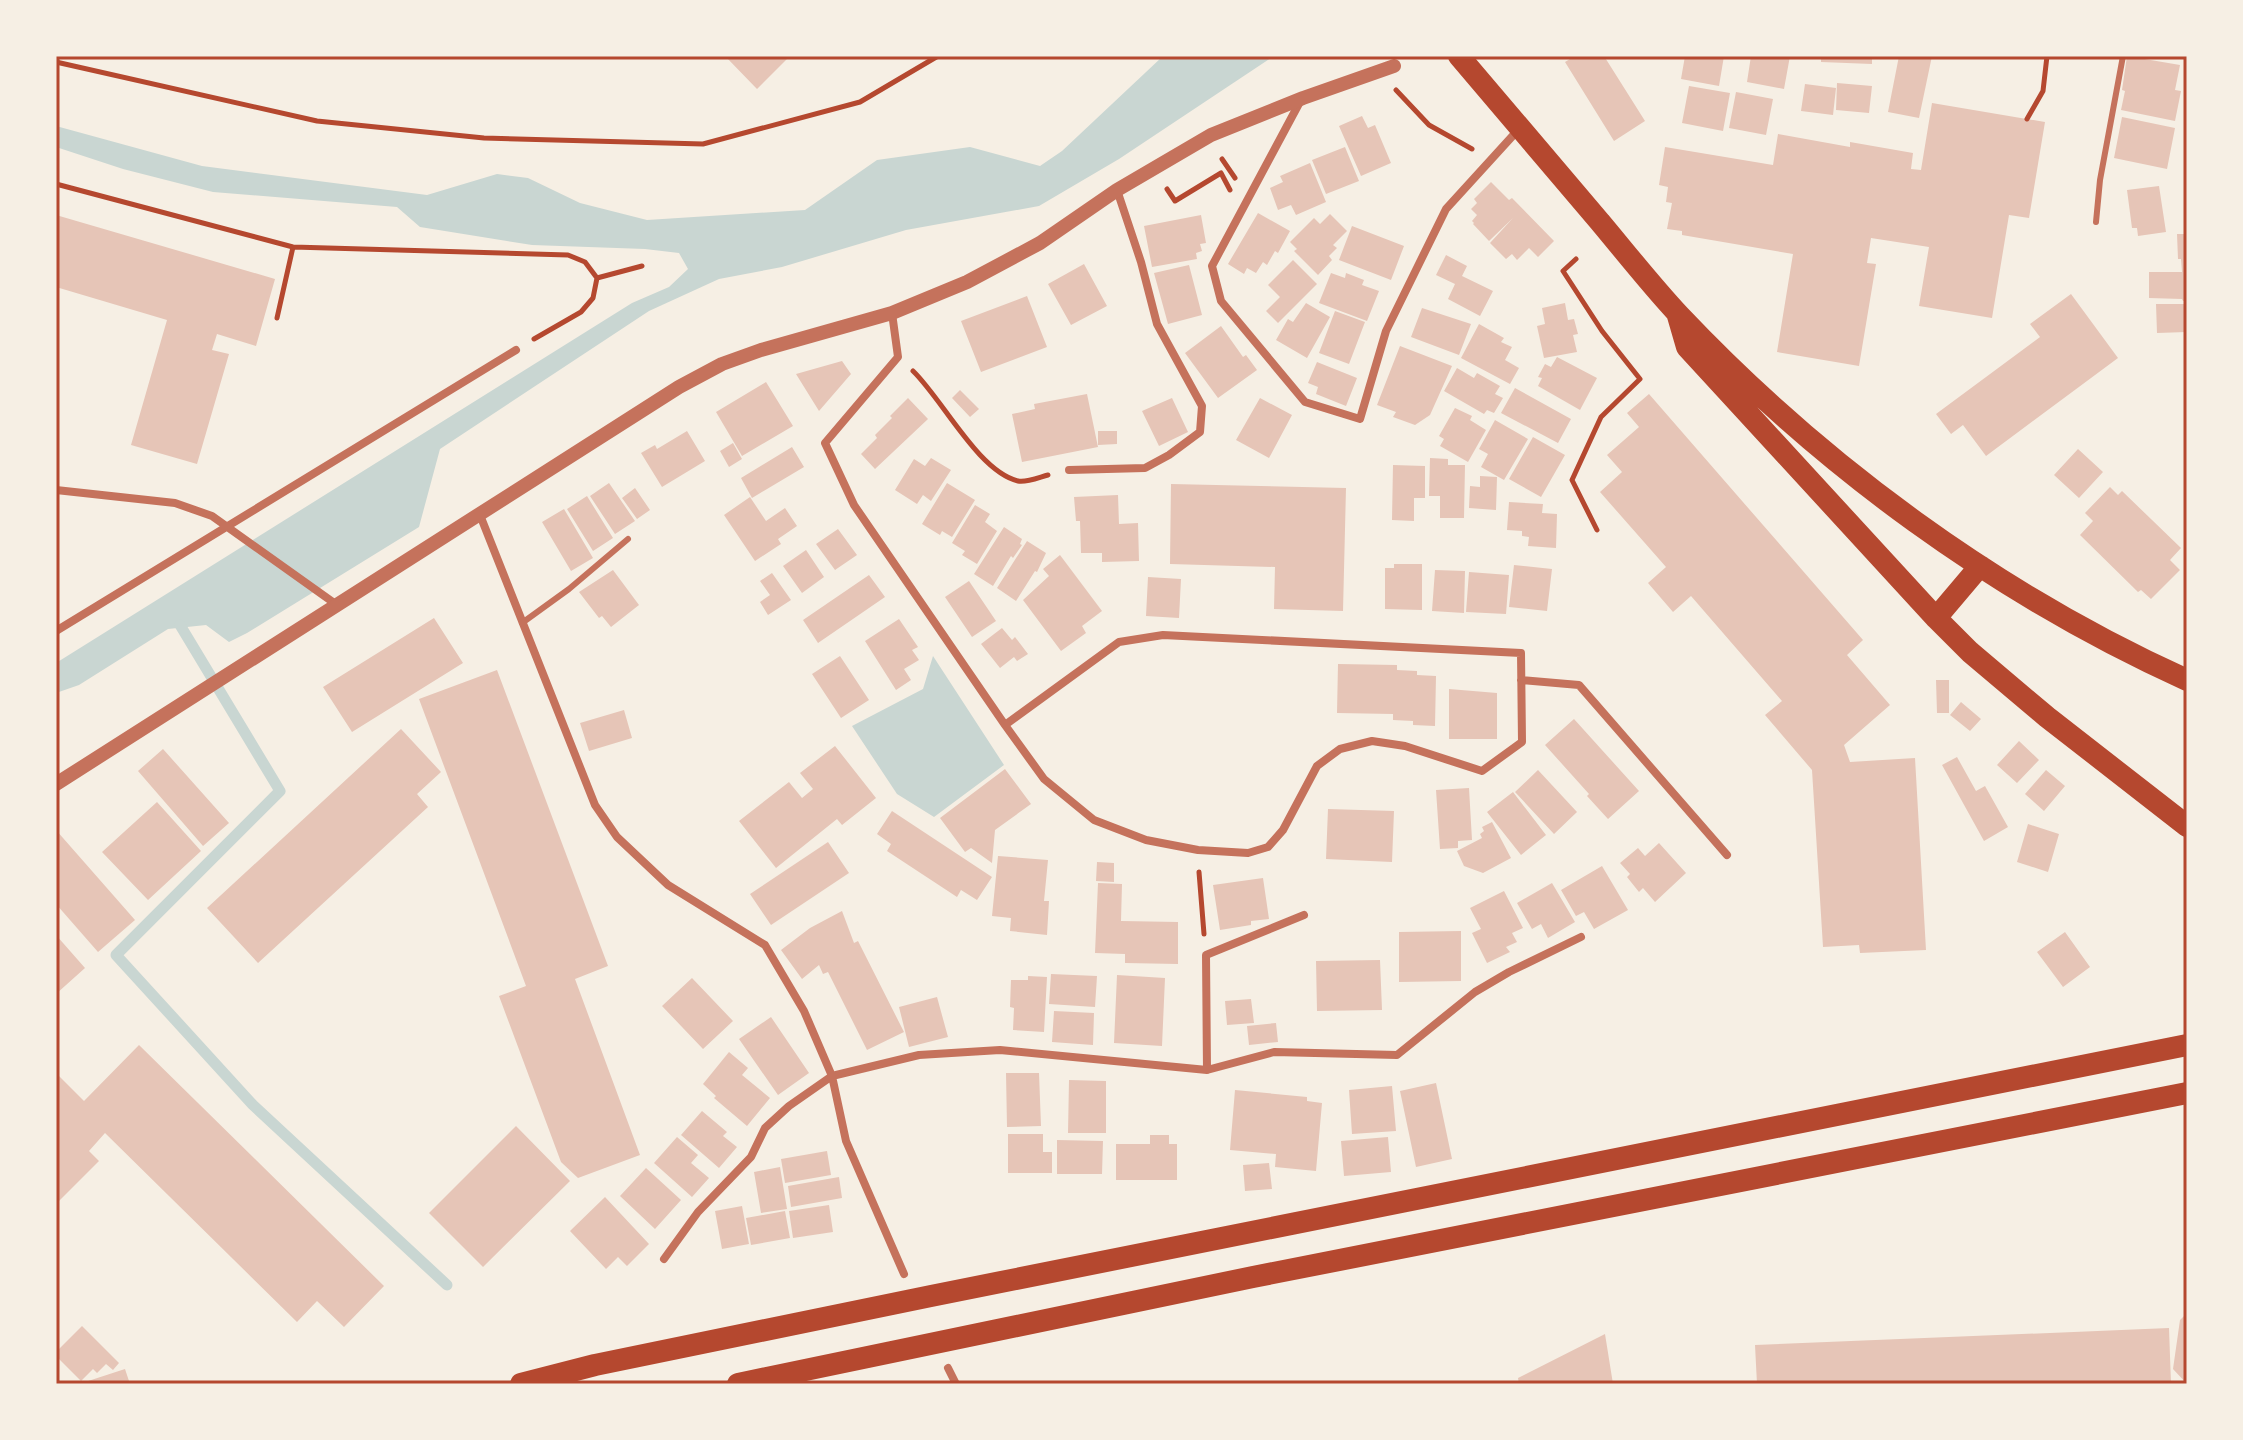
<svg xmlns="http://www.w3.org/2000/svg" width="2243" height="1440" font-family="'Golos Text',sans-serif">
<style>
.water{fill:#c9d6d2}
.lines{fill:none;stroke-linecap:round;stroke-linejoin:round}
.stream{stroke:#c9d6d2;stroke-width:11}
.building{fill:#e6c5b7}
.path{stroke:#b5482f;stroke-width:5}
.service{stroke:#c5725c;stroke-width:6}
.minor{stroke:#c5725c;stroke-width:8}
.tertiary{stroke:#c5725c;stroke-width:14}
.trunk{stroke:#b5482f;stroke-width:22}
.neatline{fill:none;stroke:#b5482f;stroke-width:3}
</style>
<rect width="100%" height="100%" fill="#f6efe4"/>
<path class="water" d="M1274,56l-155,103 -80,47 -133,24 -124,37 -63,12 -70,32 -209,138 -21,78 -172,106 -18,9 -23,-17 -38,4 -89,56 -23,8v-30l576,-360 37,-16 19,-18 -9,-16 -34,-4 -113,-4 -112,-18 -23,-20 -184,-15 -90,-23 -67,-22v-21l146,40 225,29 70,-21 31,4 52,25 67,17 158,-10 72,-50 93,-13 70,19 22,-15 100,-94z
M933,656l71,109 -70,52 -37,-23 -45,-68 71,-37z"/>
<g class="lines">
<path class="stream" d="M180,625l100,166 -164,164 137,150 194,180"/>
</g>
<path class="building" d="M725,56h65l-33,33z
M1575,56h29l41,65 -31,20 -49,-79z
M1685,56h39l-5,30 -38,-7z
M1751,56h39l-6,33 -37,-7z
M1821,56h51v8l-51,-2z
M1899,56h33l-13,62 -31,-6z
M2127,56l53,9 -5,25 6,1 -6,30 -54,-11 4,-19 -3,-1z
M1837,83l35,3 -3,27 -33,-3z
M1805,84l31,4 -3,27 -32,-4z
M1689,86l41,7 -7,38 -41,-8z
M1736,92l37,7 -7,36 -37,-7z
M1932,103l113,19 -16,96 -20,-3 -17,103 -73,-12 10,-59 -58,-9 -4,25 9,1 -17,102 -82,-14 16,-98 -111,-19v-4l-15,-2 5,-26 -6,-1 2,-15 -9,-2 6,-38 108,18 5,-31 72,13v-5l63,11 -2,16 10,1z
M1362,116l6,12 7,-3 16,38 -30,13 -22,-50z
M2122,117l53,11 -8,41 -53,-11z
M1345,147l14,34 -33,13 -14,-34z
M1310,163l16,39 -30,13 -5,-10 -13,5 -8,-22 13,-6 -3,-6z
M1491,182l18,18 3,-2 42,43 -16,16 -9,-9 -12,12 -5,-6 -6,5 -16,-16 23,-25 -24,23 -16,-17 1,-1 -2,-2 5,-6 -6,-6 6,-6 -3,-4z
M2159,186l7,46 -28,4 -1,-8h-5l-5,-38z
M1258,213l32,18 -12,22 -3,-2 -8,14 -4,-3 -7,11 -9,-5 -3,6 -16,-10z
M1330,214l17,17 -14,14 4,3 -8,8 3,4 -14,15 -24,-24 3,-2 -7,-7 24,-24 6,6z
M56,215l219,64 -19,67 -39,-12 -5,16 17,4 -32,110 -66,-19 36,-125 -111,-33z
M1201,215l5,28 -6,1 2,7 -6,2 1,6 -45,8 -8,-41z
M1352,226l52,20 -13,34 -52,-20z
M2177,234h10v67h-4l-1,-2 -33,-1v-26h33l-1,-13h-3z
M1446,255l21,11 -5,10 31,15 -13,25 -32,-17 7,-15 -19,-9z
M1293,260l24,24 -39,39 -12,-12 14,-14 -12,-12z
M1084,264l23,42 -36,19 -23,-41z
M1189,265l13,50 -34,9 -14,-51z
M1331,273l14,5 1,-5 18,7 -2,5 17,6 -12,30 -48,-18z
M2071,294l47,64 -132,98 -23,-31 -12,9 -15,-20 104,-77 -10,-13z
M1027,296l20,51 -66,25 -20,-51z
M1306,303l24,14 -23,41 -31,-18 12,-21 5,3z
M1565,303l3,17 6,-1 4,15 -5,1 4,17 -33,6 -7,-32 8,-2 -3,-16z
M2156,304h31v28l-30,1z
M1422,308l49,16 -12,31 -48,-18z
M1335,311l30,11 -16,42 -30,-11z
M1479,324l25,14 -3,4 11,5 -7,13 14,8 -9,16 -49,-26z
M1221,326l22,31 3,-2 11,15 -39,28 -33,-45z
M1400,346l52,20 -22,49 -15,10 -22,-8 3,-5 -19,-7z
M1557,357l40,21 -17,32 -42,-24 4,-8 -4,-1 7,-13 6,3z
M842,361l9,13 -32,37 -23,-37z
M1317,362l40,16 -11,28 -30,-12 2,-7 -10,-4z
M1457,368l17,10 3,-5 23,13 -5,8 8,4 -9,15 -7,-3 -3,4 -40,-23z
M766,382l27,44 -51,30 -26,-44z
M1515,388l56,31 -13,24 -57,-30z
M960,390l19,19 -9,8 -18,-19z
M1087,394l11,53 -76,15 -10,-48 23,-5 -1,-5z
M1649,394l214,246 -16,15 43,50 -46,40 6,17 65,-4 11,192 -66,3 -1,-8 -36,2 -11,-177 -47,-55 17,-14 -91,-105 -18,16 -25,-29 18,-16 -66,-75 22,-20 -15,-17 32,-28 -12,-14z
M908,398l20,21 -53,50 -14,-15 16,-16 -2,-3 17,-17 -2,-2z
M1172,398l16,34 -29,14 -17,-35z
M1260,398l32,17 -23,43 -33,-18z
M1455,408l17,8 -2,4 16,10 -18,32 -28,-16 4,-7 -5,-3z
M1495,420l33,19 -24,41 -23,-13 7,-13 -9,-5z
M687,431l18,30 -43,26 -21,-34 14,-8 2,4z
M1098,431h19v13l-19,1z
M1533,437l32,18 -24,42 -32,-18z
M733,443l9,16 -13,8 -9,-16z
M792,447l12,20 -52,31 -11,-20z
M2078,449l25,23 -24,26 -25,-23z
M931,458l20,12 -20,31 -8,-6 -6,9 -22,-14 19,-31 11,7z
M1430,458l18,1v6h17l-1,53h-24v-22h-11z
M1393,465l32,1v32h-11v23l-22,-1z
M1480,476l17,1 -1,33 -27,-2 1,-22 10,1z
M609,483l26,38 -20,13 -25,-38z
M947,483l28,17 -23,37 -10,-6 -2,4 -18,-11z
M1171,484l175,4 -3,123 -69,-2 1,-42 -105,-3z
M2110,487l8,8 4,-4 59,57 -11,12 10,10 -29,29 -10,-9 -3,2 -58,-57 13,-14 -8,-8z
M635,488l15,22 -13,9 -15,-21z
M1118,495l1,29 19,-1 1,38 -37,1v-9h-21l-1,-32h-4l-2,-24z
M587,496l26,42 -20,13 -26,-42z
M750,497l16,24 19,-13 12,18 -19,13 3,5 -26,17 -31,-46z
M1509,502l34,2 -1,9 15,1 -1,34 -28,-2 1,-9 -7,-1v-5l-15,-1z
M975,505l15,9 -5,8 12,9 -20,33 -15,-9 3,-4 -13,-8z
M564,509l29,49 -22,13 -29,-49z
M1004,527l18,12 -2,5 2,1 -9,13 -2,-2 -18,30 -19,-12z
M838,529l19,26 -22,15 -19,-26z
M1027,541l19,12 -9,19 -2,-1 -19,30 -19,-13z
M806,550l18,27 -22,16 -19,-27z
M1060,555l42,56 -20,15 4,7 -25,18 -38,-51 26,-24 -6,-7z
M1394,564h28v46l-37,-1v-41h9z
M1514,565l38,4 -5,42 -38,-4z
M613,570l26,35 -28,22 -9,-11 -3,2 -20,-26z
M1435,570l30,1 -1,42 -32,-2z
M1469,572l40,3 -3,39 -40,-2z
M772,573l19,27 -23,15 -8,-13 10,-7 -10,-14z
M869,575l16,22 -67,46 -15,-23z
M1148,577l33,2 -2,39 -33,-2z
M969,581l27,40 -24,16 -27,-40z
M434,618l29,45 -111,69 -29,-45z
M899,619l19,28 -6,3 7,10 -15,9 7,11 -15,10 -31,-49z
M1002,628l10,12 3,-3 13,17 -11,7 -3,-4 -14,11 -19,-24z
M840,656l29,44 -28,18 -29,-44z
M1338,664l59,1v5l20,1v4l19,1 -1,50 -22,-1v-4l-20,-1v-6l-56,-1z
M497,670l111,296 -33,13 65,176 -62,23 -17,-16 -62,-166 27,-10 -107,-287z
M1936,680h13v33h-12z
M1449,689l48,4v46h-48z
M1961,702l20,17 -11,12 -20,-16z
M624,710l8,28 -43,13 -9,-28z
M1574,719l65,72 -31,28 -21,-23 2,-2 -44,-49z
M401,729l40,43 -24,22 11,13 -170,156 -51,-55z
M2019,741l20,19 -22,23 -20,-18z
M835,746l41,52 -34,27 -5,-6 -61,49 -37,-47 50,-39 13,16 11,-9 -13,-16z
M163,749l66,74 -26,23 -65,-75z
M1957,757l19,34 9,-5 23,41 -24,14 -42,-76z
M1005,769l26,35 -36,26 -3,33 -21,-15 -6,4 -25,-34z
M1538,770l39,42 -23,22 -39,-42z
M2046,770l19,16 -21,25 -19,-17z
M1469,788l3,52 -14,1v7l-18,1 -4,-59z
M1513,792l33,43 -25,20 -34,-43z
M157,802l44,49 -53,49 -46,-48z
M1328,809l66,2 -2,51 -66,-3z
M892,811l100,66 -15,23 -16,-10 -4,7 -70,-46 4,-7 -14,-10z
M1492,822l19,36 -28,15 -19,-7 -7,-15 25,-13 -2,-4 4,-3 -2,-4z
M2028,824l31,10 -11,38 -31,-10z
M56,830l79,90 -37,32 -42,-48z
M828,842l21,31 -78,52 -21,-31z
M1659,843l27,30 -31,29 -12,-14 -4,4 -12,-15 3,-3 -10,-11 18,-15 7,8z
M998,856l50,4 -4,41h5l-2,34 -37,-4 1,-13 -19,-2z
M1097,862l17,1v19l-18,-1z
M1602,866l26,44 -34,19 -10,-17 -8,4 -15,-26z
M1263,878l6,41 -18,2v4l-31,5 -7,-45z
M1098,883l24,1 -1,37 57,1v42l-53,-1v-9l-30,-1z
M1552,883l23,39 -27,16 -7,-14 -9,5 -15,-26z
M1504,891l19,37 -11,5 5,9 -11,5 4,5 -23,11 -15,-30 9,-4 -11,-21z
M842,911l12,32 4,-2 46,91 -37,18 -39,-78 -5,2 -4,-9 -17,14 -21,-29 29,-22z
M1461,931v50l-62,1v-50z
M2065,932l25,35 -27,20 -26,-35z
M56,935l29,33 -29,26z
M1380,960l2,50 -65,1 -1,-50z
M1051,974l46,2 -2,31 -46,-3z
M1117,975l48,3 -3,68 -48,-3z
M1028,976l19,1 -3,55 -31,-2 1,-22 -4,-1 1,-27h17z
M692,978l41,43 -30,28 -41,-43z
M937,997l11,40 -39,10 -10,-40z
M1251,999l3,24 -27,2 -2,-24z
M1054,1011l40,2 -1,32 -41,-3z
M771,1017l38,56 -31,22 -39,-56z
M1276,1023l2,19 -29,3 -2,-19z
M139,1045l245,241 -40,41 -27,-26 -20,21 -192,-189 -16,18 10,10 -43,43v-131l28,28z
M729,1052l19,16 -6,7 28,23 -23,28 -33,-28 2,-2 -13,-12z
M1006,1073h33l2,53 -34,1z
M1069,1080l37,1v52h-38z
M1436,1083l16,76 -36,8 -16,-76z
M1392,1086l4,45 -44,3 -3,-44z
M1235,1090l72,7v4l15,2 -6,68 -41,-4 1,-13 -46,-4z
M702,1111l25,21 -4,4 14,11 -18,21 -38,-33z
M516,1126l54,55 -87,86 -54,-54z
M1008,1134h35v18h9v21h-44z
M1150,1135h19v9h8v36h-61v-36h34z
M677,1137l21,18 -7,8 18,15 -17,19 -38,-34z
M1388,1137l3,35 -47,4 -3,-35z
M1057,1140l46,1 -1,33h-45z
M827,1151l4,24 -46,8 -4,-24z
M1269,1163l3,26 -27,2 -2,-26z
M780,1167l7,42 -26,4 -7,-41z
M646,1168l35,32 -26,29 -35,-33z
M839,1177l3,21 -51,9 -3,-21z
M605,1197l44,47 -22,22 -9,-9 -12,12 -36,-38z
M829,1205l4,27 -40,6 -4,-27z
M742,1206l7,38 -27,5 -7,-38z
M785,1211l5,27 -39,7 -5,-27z
M2187,1313v71l-14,-15 7,-49z
M82,1326l37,37 -6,7 -7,-6 -9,9 -4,-4 -12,12 -25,-25v-4z
M2169,1328l2,56h-414l-2,-39z
M1605,1334l8,50h-94l-1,-6z
M125,1369l5,15h-47l-1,-1z"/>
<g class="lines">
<path class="path" d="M56,62l261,59 167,17 219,6 157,-42 78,-46
M1396,90l33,35 43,24
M2027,119l16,-28 4,-35
M1222,159l13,19
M56,184l237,63 275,8 17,7 12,16
M1167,189l8,12 46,-28 9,17
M1576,259l-13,12 39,60 38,48 -39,38 -29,63 25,50
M277,318l16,-71
M534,339l47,-27 12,-14 4,-20 45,-12
M913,371c30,29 65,100 105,110 8,2 22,-4 30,-6
M1199,872l5,62"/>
<path class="service" d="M2096,222l4,-42 23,-124
M522,623l47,-34 59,-50"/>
<path class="minor" d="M1302,98l-90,168 9,35 84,101 55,17 26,-88 60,-122 72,-79
M892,313l6,44 -73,86 29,62 151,220 39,54 50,41 52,20 52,10 50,3 20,-6 15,-17 34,-64 23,-17 32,-8 33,5 77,25 40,-29 -1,-89 -358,-18 -44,7 -114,83
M1069,470l76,-2 24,-13 31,-23 2,-26 -45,-82 -16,-62 -24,-72
M56,490l119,13 37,13 125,89
M480,515l115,290 22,32 51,48 97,60 39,66 28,65 14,65 58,133
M56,631l460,-281
M1521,680l58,5 148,170
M1207,1070l-1,-115 98,-40
M664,1259l34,-47 53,-55 14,-29 24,-22 43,-30 87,-21 81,-5 207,20 67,-18 123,3 78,-63 34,-20 72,-35
M948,1368l8,16"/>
<path class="tertiary" d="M56,784l623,-397 43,-23 39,-14 131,-37 75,-31 73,-39 77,-53 94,-55 92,-37 91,-32"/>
<path class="trunk" d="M1459,56c47,56 94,111 141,166 26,31 51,63 79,93 143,151 318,279 508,365
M1678,316l9,31 249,271 34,34 77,65 140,109
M1936,618l44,-52
M521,1384l74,-19 336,-69 1256,-251
M738,1384l515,-107 934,-184"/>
</g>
<rect width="2243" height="1440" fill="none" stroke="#f6efe4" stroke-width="116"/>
<rect x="58" y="58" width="2127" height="1324" class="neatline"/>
</svg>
